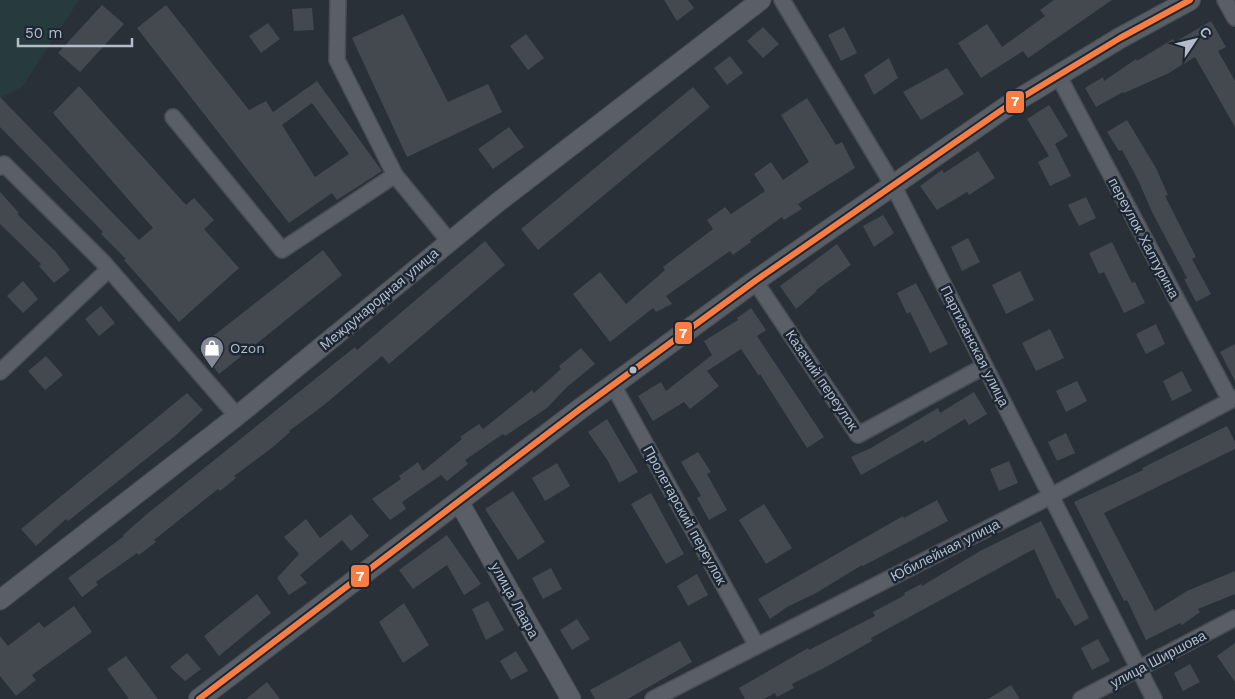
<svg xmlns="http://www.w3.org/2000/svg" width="1235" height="699" font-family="'Work Sans',sans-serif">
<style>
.green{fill:#273a3e}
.building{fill:#444950;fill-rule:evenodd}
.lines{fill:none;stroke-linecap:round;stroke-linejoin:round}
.minor-casing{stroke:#484c53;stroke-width:18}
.tertiary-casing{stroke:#484c53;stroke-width:21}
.secondary-casing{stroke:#484c53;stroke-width:22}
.minor{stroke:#5a5e66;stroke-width:15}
.tertiary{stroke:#5a5e66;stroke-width:19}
.secondary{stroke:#595d64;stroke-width:20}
.bus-1-casing{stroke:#1d2633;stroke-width:10}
.bus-1{stroke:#f77d43;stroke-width:6}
.bus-dot{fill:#b4bcc9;stroke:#1d2633;stroke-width:2}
.labels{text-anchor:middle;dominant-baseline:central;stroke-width:5;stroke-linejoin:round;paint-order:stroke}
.street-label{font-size:14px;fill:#b4bcc9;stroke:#1d2633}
.poi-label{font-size:14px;fill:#b4bcc9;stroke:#1d2633;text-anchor:start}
.line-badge{stroke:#1d2633;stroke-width:2}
.badge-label{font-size:14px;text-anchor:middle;font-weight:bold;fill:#fff}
</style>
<rect width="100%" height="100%" fill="#2a3038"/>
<path class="green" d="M0,0h79l-57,87 -22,11z"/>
<path class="building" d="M664,0h24l6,8 -17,13z
M1054,0h58l-84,58 -5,-7 -42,27 -23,-35 29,-19 15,23 43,-31 -5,-6z
M102,5l22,19 -44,48 -22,-19z
M166,5l83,105 17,-9 7,11 44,-31 65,90 -45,29 -5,-7 -43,30 -152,-195zM312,103l37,51 -34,23 -33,-52z
M312,8l2,22 -20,1 -2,-22z
M403,14l45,88 40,-18 14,28 -95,45 -55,-119z
M1211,21l15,26 -8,4 17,30v46l-40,-70 -28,17 -43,19 -1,-1 -27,15 -11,-19 18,-11 1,4 32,-22 1,2 36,-22 2,3z
M268,23l12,16 -19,14 -12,-17z
M763,27l16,17 -16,14 -16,-17z
M844,27l13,26 -16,8 -13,-26z
M526,34l18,24 -16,12 -18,-24z
M730,56l13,17 -16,12 -13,-17z
M889,58l9,20 -24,17 -10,-20z
M947,68l17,26 -43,26 -18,-28z
M79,86l107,119 8,-7 20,22 -10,9 35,39 -60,54 -55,-62 2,-1 -25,-25 2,-2 -103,-105v-30l139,143 14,-12 -100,-115z
M693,87l17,20 -172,143 -17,-21z
M807,98l29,47 6,-3 13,26 -57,36 4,5 -18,11 -2,-3 -32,23 1,2 -18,13 -3,-4 -64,45 6,8 -16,8 -3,-4 -43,34 -37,-48 27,-22 26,32 39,-34 -2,-3 50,-38 -6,-9 18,-13 6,7 34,-23 -11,-17 17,-12 12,18 26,-18 -28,-47z
M1049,105l19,31 -13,8 16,32 -21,10 -12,-24 11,-6 -22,-37z
M1127,120l29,48 12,27 -3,1 31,61 -4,2 19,35 -15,8 -12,-23 3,-1 -35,-66 -13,-30 -17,-32 -3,1 -12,-19z
M509,127l15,20 -31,22 -15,-20z
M978,151l17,27 -26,17 -2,-3 -30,18 -17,-24 22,-16 2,3z
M0,192l19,21 -2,1 39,38 14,18 -16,13 -15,-17 2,-2 -41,-40z
M1086,197l10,21 -17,8 -11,-21z
M883,215l11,18 -20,14 -11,-21z
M968,238l12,24 -18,9 -11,-24z
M485,241l20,24 -116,99 -7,-8 -58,49 -35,26 1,1 -17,15 -39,29 2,2 -16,13 -2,-2 -64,51 2,2 -17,13 -2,-2 -41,29 2,3 -16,12 -14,-19 56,-42 -1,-1 24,-21 208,-167 2,3z
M1112,242l20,41 3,-1 10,21 -21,10 -20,-41 -5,2 -10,-21z
M837,244l14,21 -35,25 1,1 -21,18 -16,-23z
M323,250l19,25 -123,99 -20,-27z
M1020,271l14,29 -28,14 -14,-29z
M23,281l15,18 -15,14 -16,-17z
M916,283l32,61 -18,9 -20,-41 -3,2 -10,-21z
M101,306l14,17 -16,13 -14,-17z
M751,308l15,22 -9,6 67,101 -17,11 -47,-74 -1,2 -18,-27 -34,22 12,15 -29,23 -6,-7 -31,19 -15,-25 23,-14 5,9 46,-36 -8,-14 34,-21 -1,-2z
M1156,324l9,20 -19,10 -10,-20z
M1050,329l14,29 -28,13 -14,-28z
M1235,344v37l-15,-29z
M581,348l14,16 -28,23 -20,21 -42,28 -2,-2 -38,26 3,4 -21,17 -6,-6 -39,27 4,7 -16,11 -18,-21 29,-20 -2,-3 19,-14 5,9 39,-32 -2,-2 19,-13 4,5 49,-39 2,3 27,-24 -2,-3z
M46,356l17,19 -18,15 -17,-19z
M1182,371l10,20 -20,10 -9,-20z
M1077,381l10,20 -21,11 -10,-21z
M974,392l13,22 -18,11 -4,-6 -40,24 -2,-3 -62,35 -10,-18 20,-9 67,-40 2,5z
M187,393l16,17 -28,26 -107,85 -2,-2 -30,27 -15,-17z
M607,419l31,53 -19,11 -11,-22 -20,-29z
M1227,426l8,16v7l-131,64 51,98 32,-20 48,-20v23l-37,15 2,3 -18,13 -2,-2 -34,17 -19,-40 -3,1 -50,-99 69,-32 -1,-2z
M1066,433l9,20 -18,8 -9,-19z
M698,452l13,20 -4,2 20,36 -18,10 -12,-22 4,-2 -20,-34z
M1009,461l9,22 -19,8 -9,-22z
M557,463l13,23 -25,15 -13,-23z
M513,491l32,51 -27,18 -33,-51z
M651,493l33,61 -18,10 -35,-60z
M937,500l11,21 -85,45 -1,-1 -46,28 -29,14 -17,12 -12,-20 145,-83 1,2z
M764,504l28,44 -26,16 -27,-44z
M351,514l18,22 -18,15 -9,-11 -42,35 7,8 -18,12 -12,-17 22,-24 -15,-17 22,-18 14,19z
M1041,521l48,97 -14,8 -16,-28 -2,1 -23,-50 -163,89 1,3 -46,26 -34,17 2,4 -17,9 -2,-4 -11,6h-19l-6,-11 69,-40 1,2 66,-34 -2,-4 32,-17 -1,-2 17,-9 1,2 58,-35z
M447,535l34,49 -17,11 -17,-30 -34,24 -14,-19z
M551,568l11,21 -19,10 -11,-21z
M697,574l11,21 -20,11 -11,-20z
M257,594l14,19 -52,43 -15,-20z
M488,601l16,29 -18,10 -14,-31z
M404,603l25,42 -26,18 -24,-41z
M74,606l18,26 -60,43 4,5 -20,16 -16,-20v-40l8,10 31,-24 5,6z
M577,619l13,20 -18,11 -12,-20z
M1098,639l12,22 -18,9 -11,-22z
M680,641l12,21 -64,37h-33l-5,-9z
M1235,643v39l-18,-26z
M516,651l12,20 -17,9 -11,-19z
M187,653l14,16 -16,12 -15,-14z
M126,656l32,43h-29l-22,-30z
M1190,664l10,18 -17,9 -9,-18z
M267,682l13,17h-34z
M1011,685l9,14h-32z"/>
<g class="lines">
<g class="minor-casing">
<path id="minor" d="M338,0l-1,60 58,115
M782,0l111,185 261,514
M1225,0l10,18
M1058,75l172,325
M173,117l109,133 113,-75 54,66
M0,167l4,-3 99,98 134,154
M755,281l103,154 127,-69
M0,372l109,-103
M613,385l144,261
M653,699l398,-203 184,-98
M1081,699l154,-81"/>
</g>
<g class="tertiary-casing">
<path id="tertiary" d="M459,502l112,197
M0,600l237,-184 260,-213 264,-203"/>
</g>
<g class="secondary-casing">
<path id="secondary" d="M199,699l381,-290 175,-128 251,-174 114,-69 70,-38"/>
</g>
<use href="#minor" class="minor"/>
<use href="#tertiary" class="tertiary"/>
<use href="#secondary" class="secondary"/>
<g class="bus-1-casing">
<path id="bus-1" d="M199,699l381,-290 175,-128 251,-174 114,-69 70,-38"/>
</g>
<use href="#bus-1" class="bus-1"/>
</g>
<defs>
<g id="shop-pin" transform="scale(1.25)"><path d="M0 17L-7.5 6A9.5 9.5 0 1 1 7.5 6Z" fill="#848b96" stroke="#1d2633"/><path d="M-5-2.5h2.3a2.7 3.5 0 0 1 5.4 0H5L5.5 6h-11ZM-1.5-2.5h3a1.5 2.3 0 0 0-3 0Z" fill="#fff"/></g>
</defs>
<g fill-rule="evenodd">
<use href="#shop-pin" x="212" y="348"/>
</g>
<circle class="bus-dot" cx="633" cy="370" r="4.5"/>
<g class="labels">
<g class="street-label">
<text transform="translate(1144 238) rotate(62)">переулок Халтурина</text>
<text transform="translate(379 299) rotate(-40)">Международная улица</text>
<text transform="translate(975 346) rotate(63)">Партизанская улица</text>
<text transform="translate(822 380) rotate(56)">Казачий переулок</text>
<text transform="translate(685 515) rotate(61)">Пролетарский переулок</text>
<text transform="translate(945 550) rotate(-27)">Юбилейная улица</text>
<text transform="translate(515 600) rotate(61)">улица Лаара</text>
<text transform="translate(1158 659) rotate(-28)">улица Ширшова</text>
</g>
<g class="poi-label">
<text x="230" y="348">Ozon</text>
</g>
</g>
<g class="line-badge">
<rect x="1005" y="90" width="20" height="24" rx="5" fill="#f77d43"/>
<rect x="674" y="321" width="19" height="24" rx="5" fill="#f77d43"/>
<rect x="350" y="564" width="20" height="24" rx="5" fill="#f77d43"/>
</g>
<g class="badge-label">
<text x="1015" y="106">7</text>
<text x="683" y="338">7</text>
<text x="360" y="581">7</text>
</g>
<g transform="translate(1195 40) rotate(55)" stroke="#1d2633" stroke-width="4" paint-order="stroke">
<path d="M0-4L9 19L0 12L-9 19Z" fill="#b4bcc9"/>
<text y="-8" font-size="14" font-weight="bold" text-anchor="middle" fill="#b4bcc9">С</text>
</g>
<path d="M18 38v8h114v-8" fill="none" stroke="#b4bcc9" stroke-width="2.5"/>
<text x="25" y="38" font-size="15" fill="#b4bcc9" stroke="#1d2633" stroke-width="4" paint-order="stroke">50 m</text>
</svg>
